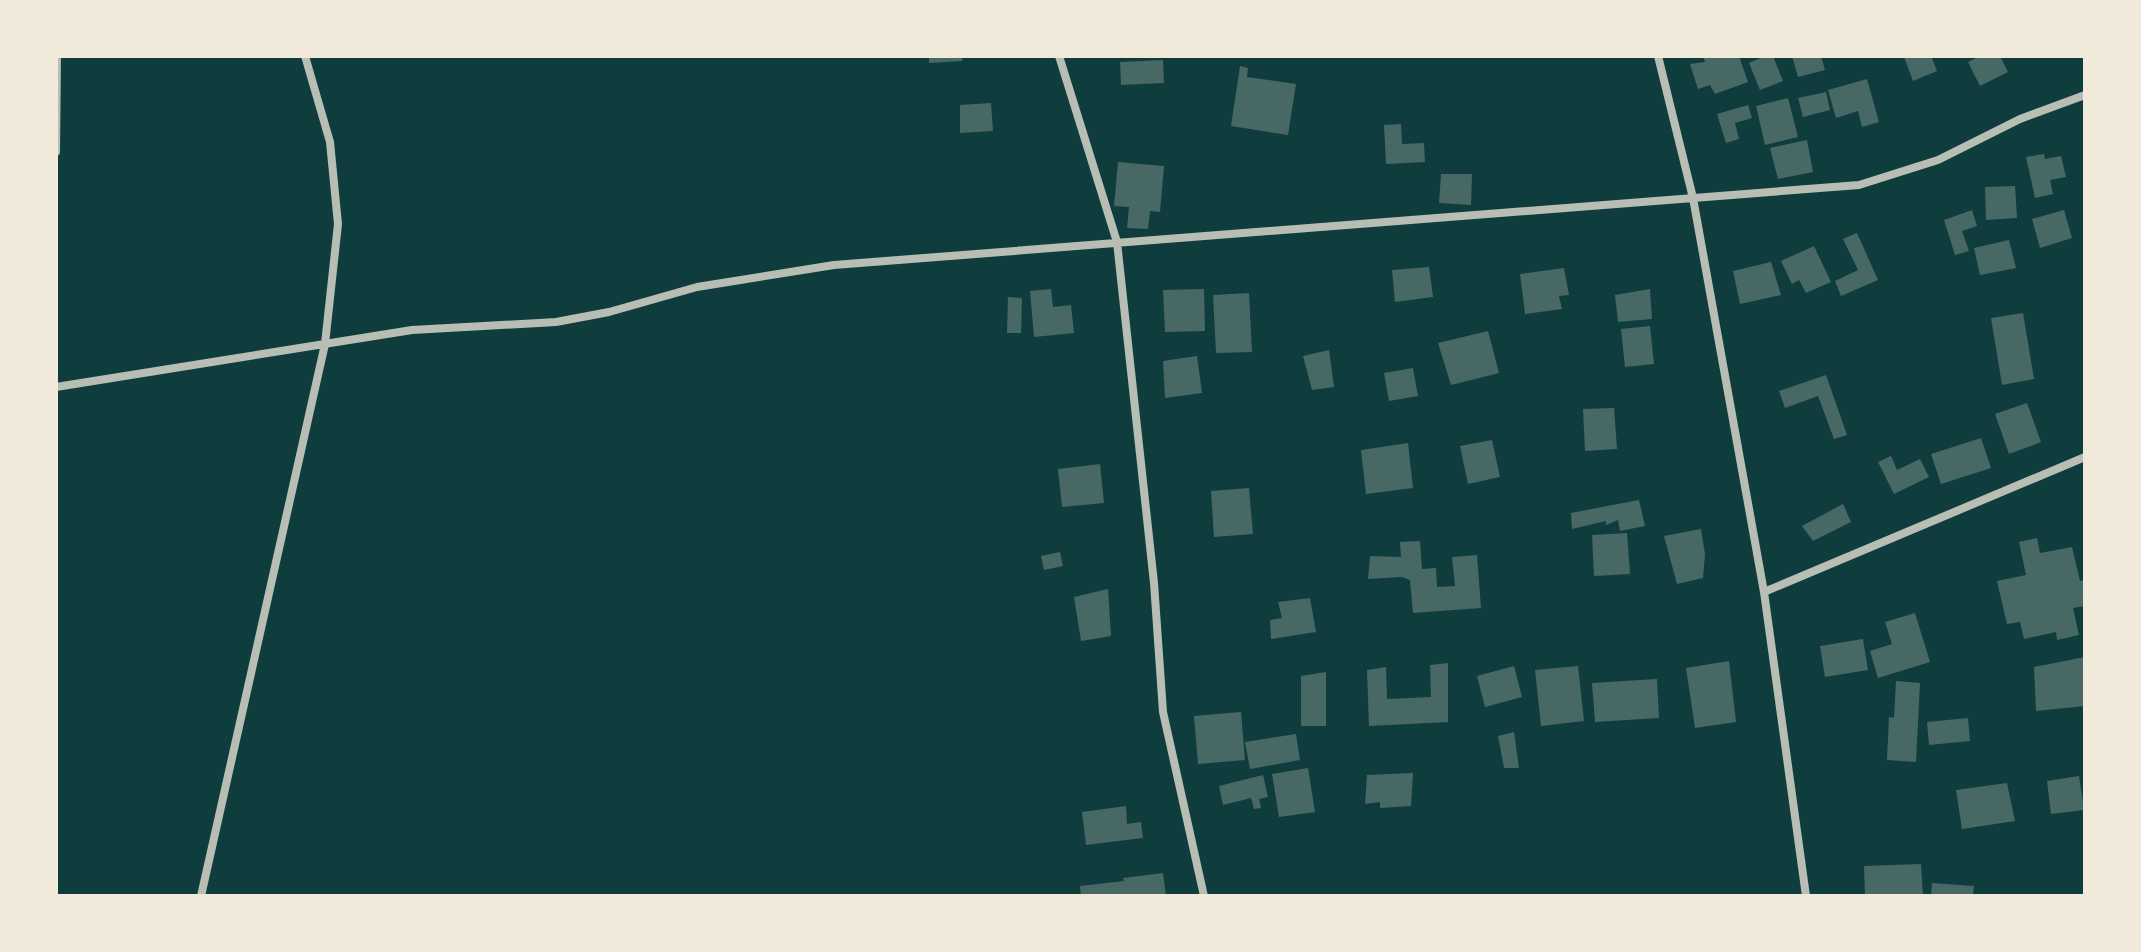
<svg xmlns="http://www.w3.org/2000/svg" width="2141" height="952" font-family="'Crimson Pro',serif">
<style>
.building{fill:#486865}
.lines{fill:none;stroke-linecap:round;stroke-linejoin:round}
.minor{stroke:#b8beb3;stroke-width:8}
</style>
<rect width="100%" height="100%" fill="#0f3d3e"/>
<path class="building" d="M929,56h34l-1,5 -33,2z
M1703,56h36l9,26 -33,12 -5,-9 -12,4 -8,-25 15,-2z
M1765,56h8l10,25 -23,9 -11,-27z
M1792,56h29l4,14 -27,7z
M1907,56h24l6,15 -24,10 -9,-24z
M1980,56h20l8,16 -28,14 -12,-24z
M1163,60l1,23 -43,2 -1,-23z
M1240,66l8,2 -1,9 49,7 -8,51 -57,-9z
M1867,79l12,43 -17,5 -4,-16 -22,7 -8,-28z
M1826,92l4,18 -27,7 -5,-19z
M1788,98l10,39 -33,8 -9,-39z
M991,103l2,28 -33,2v-28z
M1748,105l4,13 -17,5 4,16 -13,4 -9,-29z
M1401,124l1,20 22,-1 1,19 -39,2 -2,-39z
M1807,140l6,32 -35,7 -8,-31z
M2044,154l1,5 16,-3 5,21 -16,3 3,14 -18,4 -9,-41z
M1118,162l46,4 -4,46 -10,-1 -2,18 -21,-1 2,-21 -15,-1z
M1441,174h31l-1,31 -32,-2z
M2015,186l2,32 -31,2 -1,-33z
M1972,210l5,16 -15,5 7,20 -14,4 -11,-35z
M2064,210l8,28 -32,10 -8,-29z
M1857,233l21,47 -37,16 -6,-15 23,-11 -15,-31z
M2009,240l7,28 -36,7 -6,-27z
M1814,246l17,36 -25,11 -7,-13 -7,4 -11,-23z
M1771,262l10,33 -41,9 -7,-33z
M1429,267l4,30 -38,5 -3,-32z
M1564,268l5,27 -10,1 3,13 -37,5 -5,-40z
M1051,289l2,18 18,-2 3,28 -40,4 -4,-46z
M1204,289l1,42 -40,1 -2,-42z
M1650,289l2,30 -34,3 -3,-27z
M1249,293l3,59 -36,1 -3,-58z
M1008,297l14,1 -1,35h-14z
M2023,313l11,66 -32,6 -11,-67z
M1650,326l4,38 -29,3 -4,-38z
M1488,331l11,42 -48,12 -13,-42z
M1329,350l5,37 -22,3 -9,-34z
M1197,356l5,37 -37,5 -2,-37z
M1413,368l5,28 -29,5 -5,-28z
M1826,375l21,60 -13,4 -16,-43 -33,12 -6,-17z
M2027,403l14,39 -32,12 -14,-40z
M1614,408l3,41 -32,2 -2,-42z
M1981,438l10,30 -50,16 -10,-30z
M1492,440l8,37 -32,7 -8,-38z
M1408,443l5,45 -47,6 -5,-44z
M1891,456l6,14 23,-11 9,18 -35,17 -16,-32z
M1100,464l4,39 -42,4 -4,-38z
M1249,488l4,46 -39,3 -3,-46z
M1639,500l6,26 -25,5 -2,-11 -12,5v-4l-34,8 -1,-16z
M1843,504l8,18 -38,19 -11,-15z
M1701,529l4,25 -2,24 -26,6 -13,-48z
M1627,533l3,41 -36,2 -2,-41z
M2037,538l3,15 32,-6 8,34 5,-1v26l-12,2 6,27 -22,5 -1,-8 -32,7 -4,-17 -13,2 -10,-43 29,-6 -7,-33z
M1420,541l2,28 14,-1 1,19 18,-1 -3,-29 25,-2 4,53 -68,5 -3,-33 -8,-3 -34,2 2,-23 31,1 -1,-15z
M1060,552l3,14 -19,4 -3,-14z
M1108,589l3,47 -30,5 -7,-44z
M1310,598l6,34 -45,7 -1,-19 12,-2 -4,-16z
M1915,613l15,49 -52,16 -8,-27 22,-7 -7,-22z
M1863,639l5,31 -43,7 -5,-31z
M2085,657v49l-49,5 -2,-44z
M1729,661l7,61 -41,6 -9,-60z
M1448,663v59l-79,4 -2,-56 19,-3 1,32 44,-2 -1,-32z
M1514,666l8,31 -37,10 -8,-31z
M1578,666l6,55 -43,5 -6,-56z
M1326,672v54h-25v-50z
M1657,679l2,39 -64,4 -3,-39z
M1896,681l24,2 -4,79 -29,-2 2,-43 5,1z
M1241,712l4,48 -47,4 -4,-48z
M1968,718l2,23 -41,4 -2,-23z
M1514,732l5,36h-15l-6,-32z
M1296,734l4,26 -50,9 -5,-27z
M1308,768l7,44 -36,5 -7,-43z
M1413,773l-2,33 -31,2v-6l-15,2 2,-29z
M1263,775l5,22 -9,2 2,9 -7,1 -3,-11 -28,7 -4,-19z
M2079,776l5,34 -33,4 -4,-33z
M2007,783l8,38 -53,8 -6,-39z
M1126,806l1,18 14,-2 2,16 -57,7 -4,-33z
M1921,864l2,32h-58l-1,-30z
M1163,873l3,23h-85l-1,-10 44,-5 -1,-3z
M1932,883l42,3 -1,10h-42z"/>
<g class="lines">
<path class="minor" d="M1059,56l58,186 37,341 9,129 41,184
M1658,56l35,142 71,394 42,304
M56,152l1,-96
M56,387l356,-57 144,-8 53,-10 88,-25 137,-22 1025,-80 79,-25 82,-41 65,-24
M1764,592l321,-135
M201,896l124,-552 13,-120 -8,-82 -25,-86"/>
</g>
<rect width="2141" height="952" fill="none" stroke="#f1e9da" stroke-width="116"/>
</svg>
